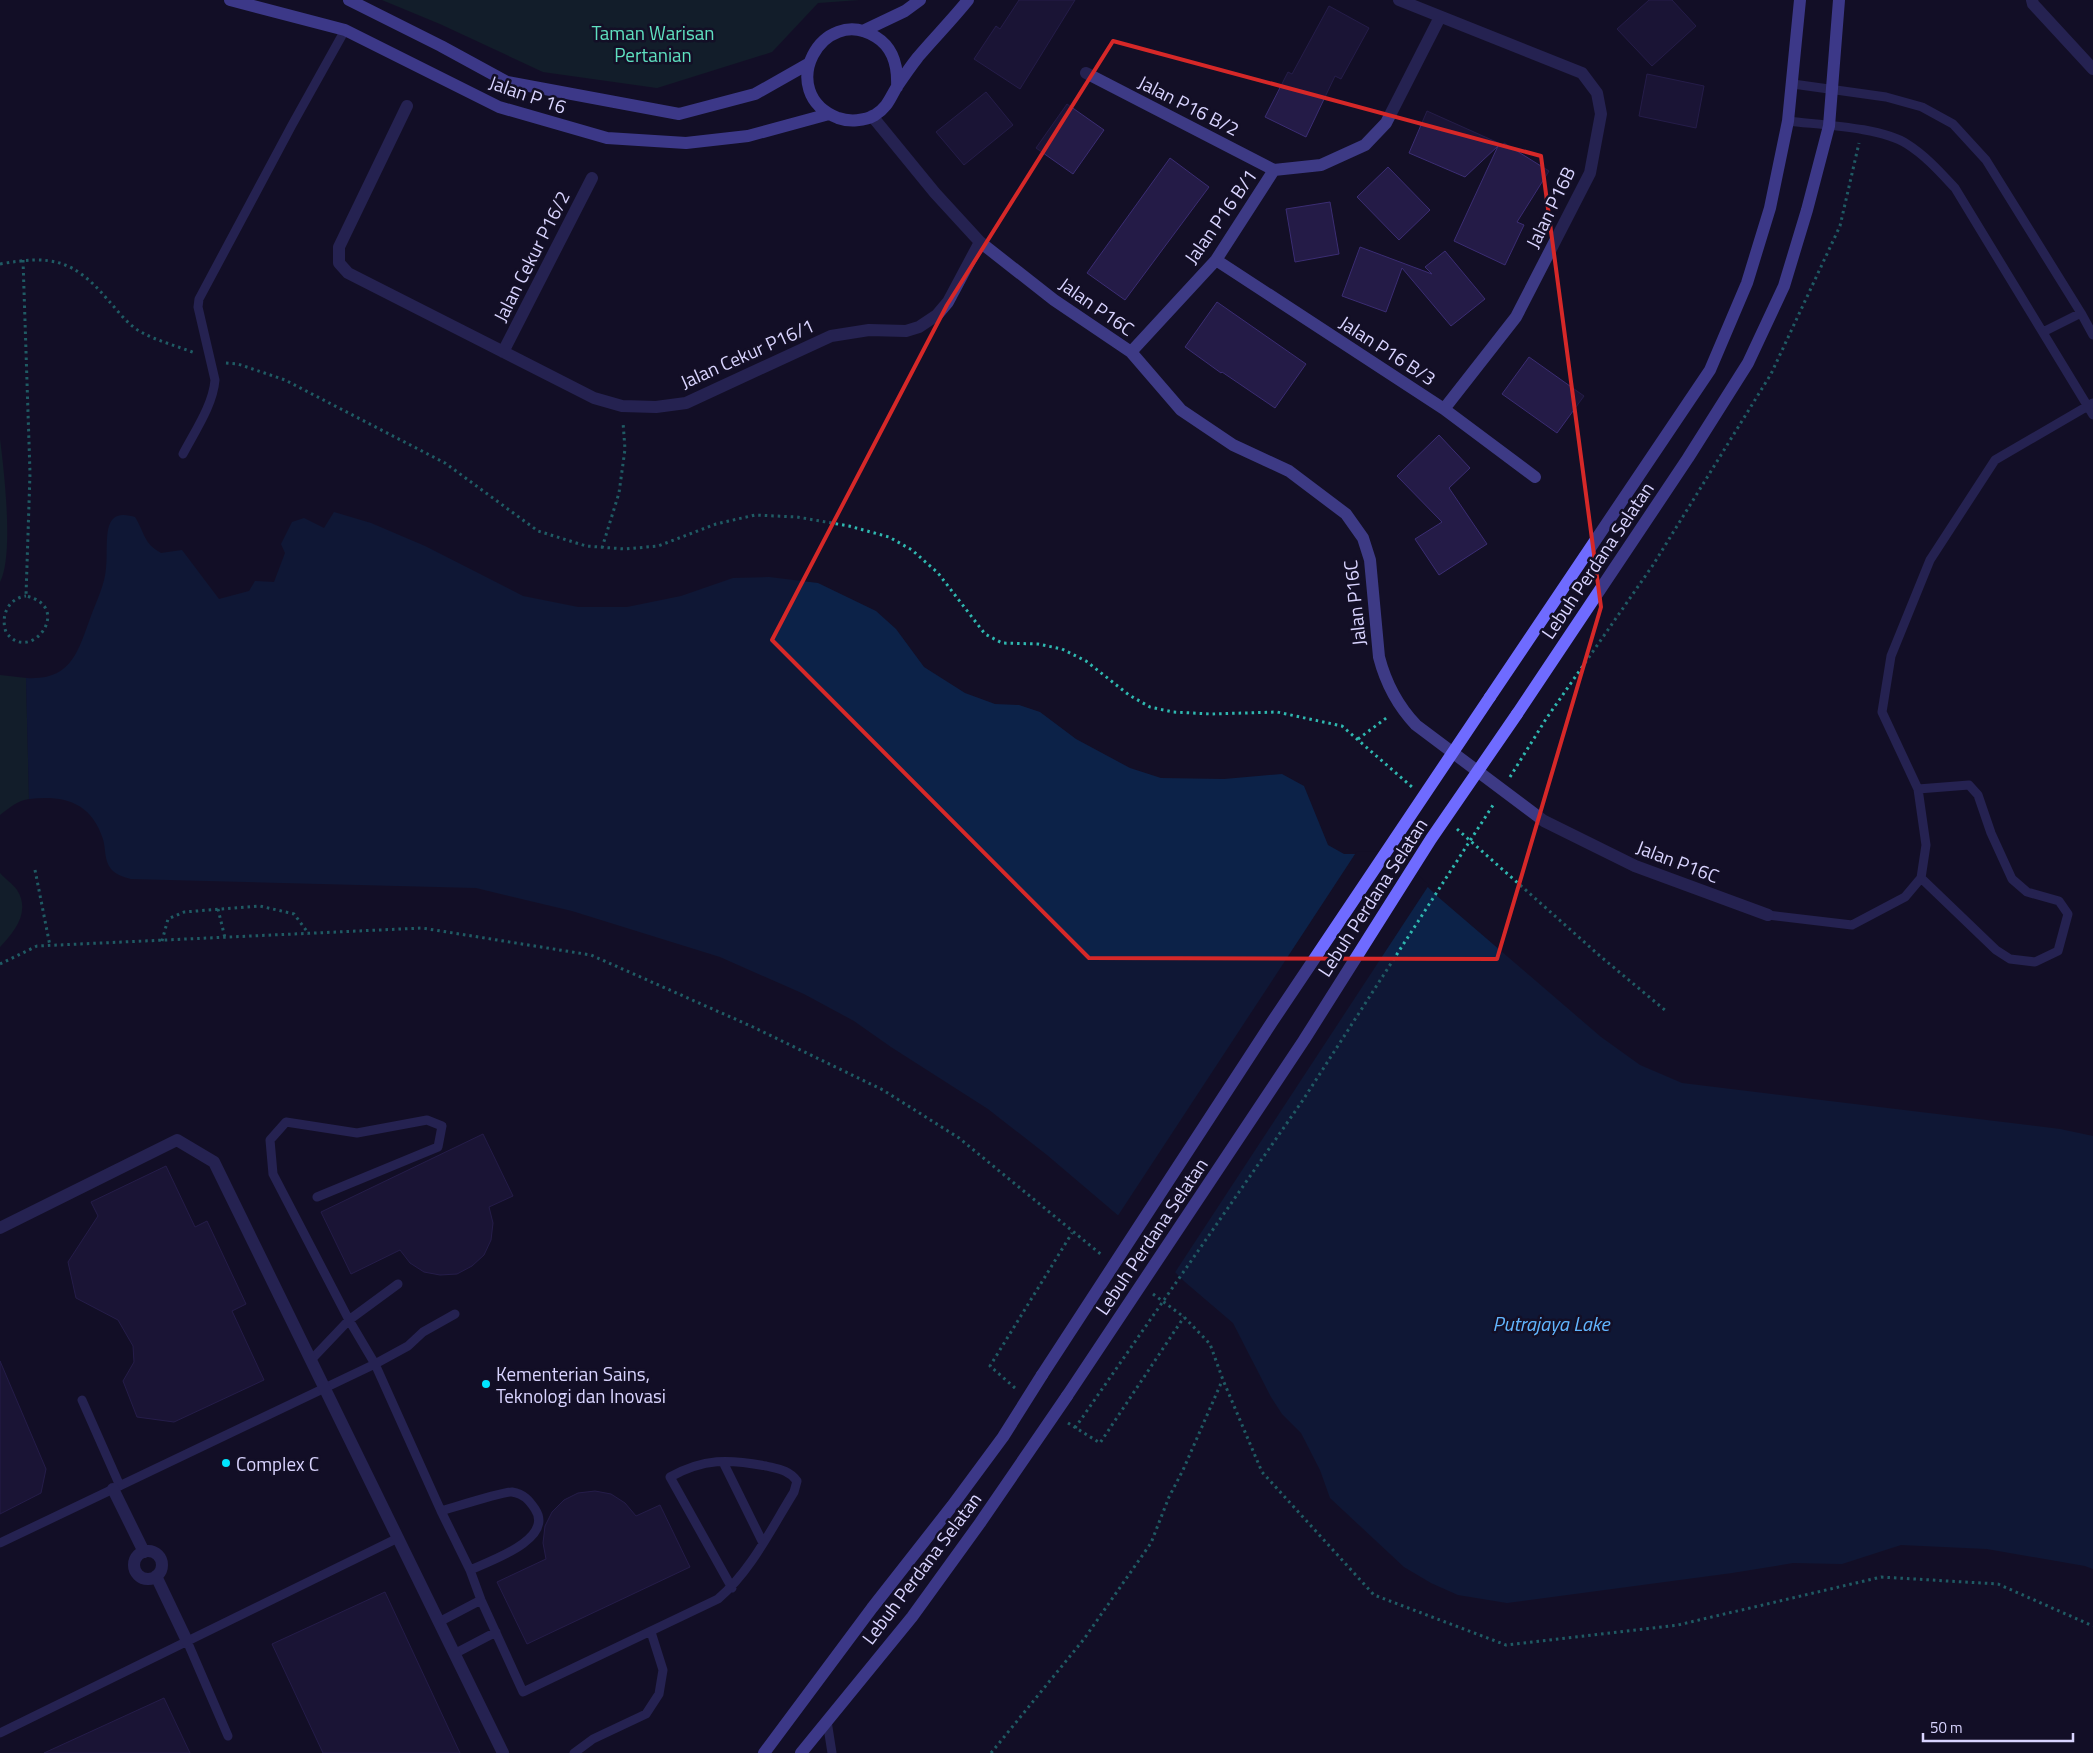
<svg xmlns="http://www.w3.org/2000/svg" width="2093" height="1753" font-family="'Titillium Web',sans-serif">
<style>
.green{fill:#12302f}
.water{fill:#0c2248}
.pier{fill:#130f26}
.building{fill:#241b47;stroke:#3b2d73}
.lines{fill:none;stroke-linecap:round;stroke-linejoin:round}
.path{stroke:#2fb8b0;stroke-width:3;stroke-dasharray:2.5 4;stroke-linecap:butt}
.lane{stroke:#3d3a85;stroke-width:9}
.street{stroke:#3d3a85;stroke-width:12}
.secondary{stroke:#6f6bff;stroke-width:12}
.secondary-bridge{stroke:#6f6bff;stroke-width:12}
.marked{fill:none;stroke:#d62828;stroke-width:4;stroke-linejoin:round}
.poi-dot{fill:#00e5ff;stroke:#130f26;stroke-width:2}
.labels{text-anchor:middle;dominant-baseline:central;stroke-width:5;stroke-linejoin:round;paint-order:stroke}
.park-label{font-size:19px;fill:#5fe0c0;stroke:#130f26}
.street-label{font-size:19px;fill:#d9d4ff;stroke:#130f26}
.poi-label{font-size:19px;fill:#d9d4ff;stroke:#130f26;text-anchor:start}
.water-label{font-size:20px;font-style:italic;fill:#62b6ff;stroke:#130f26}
</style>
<rect width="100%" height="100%" fill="#130f26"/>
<path class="green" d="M382,0h477l-41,3 -46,49 -115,36 -114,-16 -103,-48z
M0,439c4,32 14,116 0,143z
M0,675l26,3 3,121c-11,1 -20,9 -29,16z
M0,873c5,6 13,11 17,17 14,22 -3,42 -17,57z"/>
<path class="water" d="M334,512l37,11 54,23 98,50 55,11h49l54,-11 52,-18 36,-1 49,6 58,28 20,18 28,38 41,26 30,11 24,1 21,7 36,27 54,29 31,10 63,1 58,-5 22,12 24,59 16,9h50l43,42 164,141 39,28 42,18 378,46 33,7v433l-8,-3 -98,-17 -86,-4 -59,19 -49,-1 -61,10 -225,30 -49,-8 -27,-12 -27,-16 -74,-69 -10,-28 -19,-37 -19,-19 -11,-17 -38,-74 -48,-41 -65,-65 -73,-62 -59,-46 -97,-62 -37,-26 -50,-27 -84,-37 -148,-46 -96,-23 -345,-9c-7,-2 -15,-4 -20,-10 -7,-9 -5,-20 -8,-30 -12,-37 -39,-44 -74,-40l-3,-121c46,3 52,-27 65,-62 6,-16 14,-32 15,-48 2,-12 -2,-41 7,-49 5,-6 15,-4 22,-2 10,16 8,26 26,36l21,-3 37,49 30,-8 6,-10 19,1 11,-29 -4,-9 11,-22 12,-4 20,10z"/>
<path class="pier" d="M1357,851l38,1 34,33 -255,389 -57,-57z"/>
<path class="building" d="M1019,0h56l-55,89 -46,-30 22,-33 4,3z
M1649,0h23l24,26 -44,40 -35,-37z
M1329,6l40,22 -28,51 -6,-3 -29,61 -41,-20 23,-45 4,2z
M1647,74l57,12 -8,42 -57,-12z
M986,92l27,33 -49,40 -28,-33z
M1067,104l37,26 -31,44 -37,-26z
M1427,111l76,34 1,-2 45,28 -32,51 7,3 -19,40 -51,-24 44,-95 -33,31 -56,-24z
M1170,158l39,29 -84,113 -38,-27z
M1388,167l42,43 -31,30 -42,-43z
M1330,202l9,52 -44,8 -9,-53z
M1360,247l72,27 -7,-7 20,-16 40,48 -34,27 -49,-58 -16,44 -44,-16z
M1217,302l89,62 -31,44 -53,-36 -1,1 -36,-26z
M1529,357l55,39 -27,37 -55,-39z
M1439,435l31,33 -21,20 38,56 -48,31 -24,-36 27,-17 -45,-46z
M483,1134l30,62 -24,11 4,16 -2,17 -7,15 -12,11 -15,8 -17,1 -16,-3 -14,-9 -10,-13 -49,24 -30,-62z
M166,1166l29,61 12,-6 39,83 -14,7 32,69 -90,42 -37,-5 -14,-36 11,-19 -1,-16 -15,-26 -42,-22 -8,-36 30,-46 -7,-14z
M0,1361l46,108 -5,24 -41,21z
M595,1491l16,3 14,9 11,13 24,-11 30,62 -163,77 -30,-62 49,-23 -3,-16 2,-17 7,-14 12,-12 14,-7z
M385,1592l75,161h-137l-51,-109z
M164,1698l26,55h-146z"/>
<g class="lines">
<path class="path" d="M23,260l7,213 -4,123c49,11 3,70 -20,36 -6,-17 3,-34 20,-36
M0,264c52,-9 73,-5 108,36 10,11 20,25 33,32 16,9 36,14 54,21
M226,363l12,1 47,16 160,83 93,68 48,15 39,3 33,-3 58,-22 39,-9 42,2 52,9 40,11 23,13 26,23 47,61 17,9 36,1 24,5 24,12 43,34 21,12 23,5 38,2 66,-2 65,14 70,61
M602,548l17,-55 6,-44 -2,-27
M1358,739l31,-23
M1510,777l36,-58 107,-154 118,-191 69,-148 19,-83
M1457,829l143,127 66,55
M35,870l15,76
M218,909l7,29
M162,941l6,-22 16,-7 76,-6 34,8 15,20
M0,964l37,-18 385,-18 169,27 162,72 130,63 76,48 144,118
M1153,1294l31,23 26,27 13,36 39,92 112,123 132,50 172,-20 203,-48 117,7 95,42
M1015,1388l-25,-22 82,-133
M1068,1423l32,20 84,-126
M1075,1428l228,-328 192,-298
M991,1753l93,-114 67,-96 18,-46 14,-27 39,-89"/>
<path class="lane" d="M1793,84l93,13 36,10 31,17 33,36 95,153 12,22
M1788,121c32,4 93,6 119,23 19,12 33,28 48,44l138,227
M2043,332l38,-19
M183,454c12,-23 30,-49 32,-74l-17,-73 1,-8 93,-174 53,-95
M1918,789l51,-4 9,10 13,38 21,46 15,13 32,9 9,13 -10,37 -23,11 -25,-3 -14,-9 -75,-72
M1768,915l84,10 53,-28 16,-19 5,-33 -8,-56 -36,-77 9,-56 39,-96 65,-100 98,-57
M317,1197l121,-50 4,-21 -15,-6 -70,13 -71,-11 -16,18 3,34 76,146 26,44 66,147 29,59 11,30 42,92 195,-93c33,-28 53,-70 76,-107l3,-11c-8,-11 -19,-12 -31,-15 -37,-7 -62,-8 -96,11l62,111
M311,1360l38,-40 49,-36
M82,1400l38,86
M723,1462l40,81
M441,1511c11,-3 64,-20 71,-19 12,2 17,8 23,17 20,30 -45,52 -65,61
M0,1543l375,-179 33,-18 15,-14 32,-18
M439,1622l42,-22
M187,1641l41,95
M454,1654l42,-22
M827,1721l5,32
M0,1733l398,-195
M574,1753l19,-14 53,-25 13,-20 4,-24 -12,-38"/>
<path class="street" d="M1399,0l183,73 15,20 4,21 -11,59 -74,144 -72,92
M2032,0l1,4 60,65
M1086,73l188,97
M407,106l-68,141v16l9,10 246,125 28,8 34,1 30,-4 145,-67 38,-6 37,1 13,-4 18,-12 11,-13 32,-60
M872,116l63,77 45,49 74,58 77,52 50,58 52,35 56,26 57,43 17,24 7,22 9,97c7,27 18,48 37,68l128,96 91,45 133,49
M1216,260l228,149 91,68
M503,352l89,-174
M1131,352l85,-92 58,-90 47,-5 44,-20 21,-22 54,-106
M0,1228l177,-88 37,22 289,591
M113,1489l31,63
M134 1565a14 14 0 1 1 28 0a14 14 0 1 1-28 0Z
M156,1576l31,65"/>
<path class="secondary" d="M230,0l115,30 154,77 108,31 79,5 62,-7 81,-22
M349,0l92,46 66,36 172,32 76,-20 53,-30
M863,31l42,-20 15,-11
M897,87c1,-20 -3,-39 -21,-50 -54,-34 -102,56 -38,81 11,4 27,3 37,-3 14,-9 15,-18 23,-30 6,-9 13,-19 20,-28 16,-19 34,-37 50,-57
M1490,697l220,-327 37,-87 23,-75 18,-87 12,-121
M1517,714l171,-256 60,-95 36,-77 23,-76 22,-84 10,-126
M764,1753l108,-145 80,-102 51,-69 39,-62
M801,1753l111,-136 68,-94 87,-127"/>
<path class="secondary-bridge" d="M1042,1375l230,-353 218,-325
M1067,1396l237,-356 127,-201 86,-125"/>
</g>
<path d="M0 0H2093V1753H0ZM1113,41l428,115 60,451 -104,352 -408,-1 -317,-318 175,-335z" fill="#130f26" fill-opacity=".55" fill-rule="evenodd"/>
<path class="marked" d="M1113,41l428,115 60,451 -104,352 -408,-1 -317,-318 175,-335z"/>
<g class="poi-dot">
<circle cx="486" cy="1384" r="5"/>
<circle cx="226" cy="1463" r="5"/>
</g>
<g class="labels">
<g class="park-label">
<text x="653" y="32">Taman Warisan<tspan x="653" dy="22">Pertanian</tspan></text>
</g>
<g class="street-label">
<text transform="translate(528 94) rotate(19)">Jalan P 16</text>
<text transform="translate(1189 105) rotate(27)">Jalan P16 B/2</text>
<text transform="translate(1550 207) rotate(-64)">Jalan P16B</text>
<text transform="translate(1220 216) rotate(-55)">Jalan P16 B/1</text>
<text transform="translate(531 256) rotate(-63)">Jalan Cekur P16/2</text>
<text transform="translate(1097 306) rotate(35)">Jalan P16C</text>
<text transform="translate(1388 350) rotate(33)">Jalan P16 B/3</text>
<text transform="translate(747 353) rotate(-24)">Jalan Cekur P16/1</text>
<text transform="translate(1597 560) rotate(-56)">Lebuh Perdana Selatan</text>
<text transform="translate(1354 603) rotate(-96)">Jalan P16C</text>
<text transform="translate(1678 861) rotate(21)">Jalan P16C</text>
<text transform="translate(1372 897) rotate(-57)">Lebuh Perdana Selatan</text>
<text transform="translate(1151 1236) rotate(-56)">Lebuh Perdana Selatan</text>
<text transform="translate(921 1568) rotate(-53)">Lebuh Perdana Selatan</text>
</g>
<g class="poi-label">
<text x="496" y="1373">Kementerian Sains,<tspan x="496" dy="22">Teknologi dan Inovasi</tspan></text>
<text x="236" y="1463">Complex C</text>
</g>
<g class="water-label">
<text x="1551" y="1323">Putrajaya Lake</text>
</g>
</g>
<path d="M1923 1733v8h150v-8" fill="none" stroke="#d9d4ff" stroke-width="2.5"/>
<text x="1930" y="1733" font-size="15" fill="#d9d4ff" stroke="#130f26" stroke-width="4" paint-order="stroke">50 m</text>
</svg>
